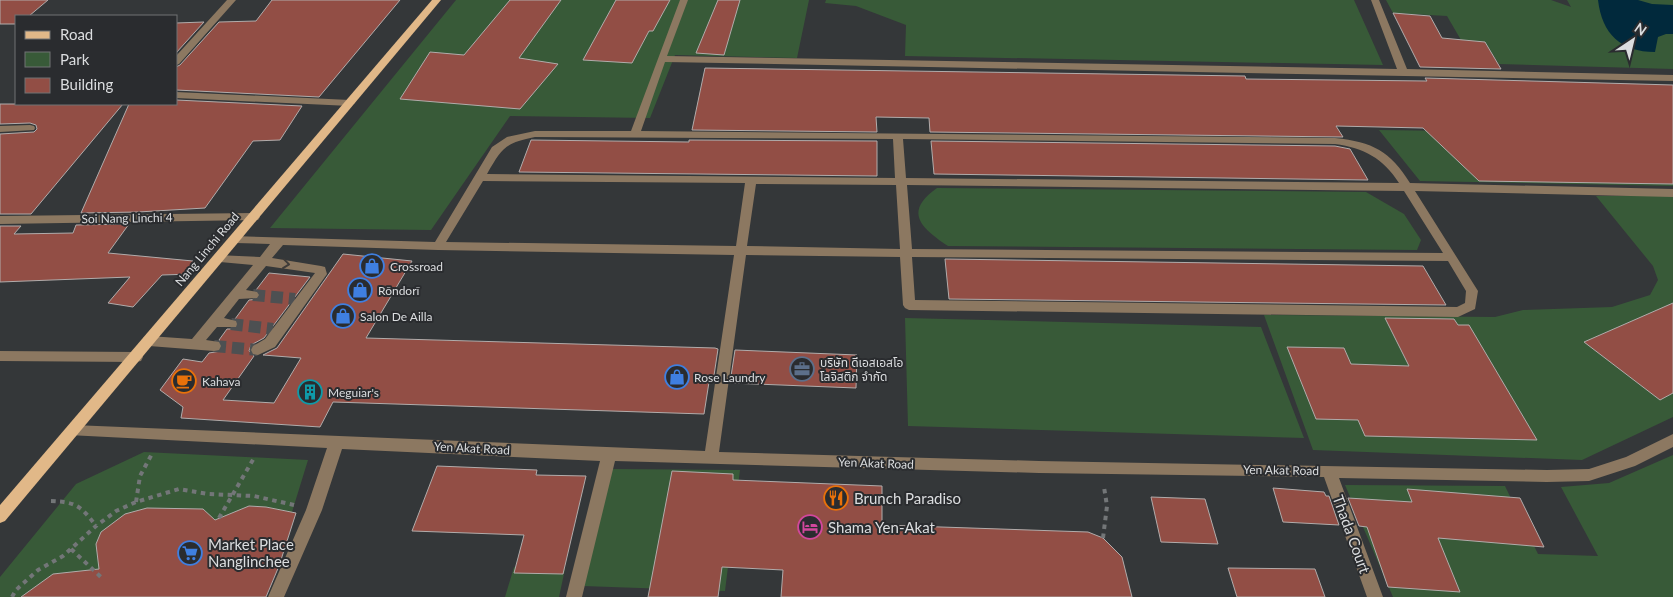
<svg xmlns="http://www.w3.org/2000/svg" width="1673" height="597" font-family="Lato,'Noto Sans Thai',sans-serif">
<style>
.green{fill:#385a38}
.water{fill:#01293c}
.building{fill:#924e45;stroke:#b1acab}
.lines{fill:none;stroke-linecap:round;stroke-linejoin:round}
.minor-tunnel{stroke:#4d5052;stroke-width:12;stroke-dasharray:12 6;stroke-linecap:butt}
.path{stroke:#737678;stroke-width:4;stroke-dasharray:4.5 4.5;stroke-linecap:butt}
.minor{fill:#8c7861;fill-rule:evenodd}
.major{fill:#e1b888;fill-rule:evenodd}
.oneway{stroke:#3e3b39}
.labels{text-anchor:middle;dominant-baseline:central;stroke-width:4;stroke-linejoin:round;paint-order:stroke}
.street-label{font-size:12px;fill:#dbdddf;stroke:#2a2c2f}
.poi-label{font-size:12px;fill:#dbdddf;stroke:#2a2c2f;text-anchor:start}
.near-poi-label{font-size:15px;fill:#dbdddf;stroke:#2a2c2f;text-anchor:start}
.near-street-label{font-size:15px;fill:#dbdddf;stroke:#2a2c2f}
</style>
<rect width="100%" height="100%" fill="#343739"/>
<path class="green" d="M456,0h353l-12,58 -122,-3 -25,63 -140,-2 -79,114 -161,-2z
M826,0h528l29,65 -478,-9 1,-31 -50,-19 -31,-3z
M1386,0h165l20,7 -4,-7h106v69l-174,-5 -14,-22 -24,-2 -14,-24 -54,-3z
M1379,130l294,4v52l-253,-5z
M937,188l429,4 38,22 17,26 -4,10 -469,-4c-27,-18 -45,-34 -11,-58z
M1596,196h77v221l-91,43 -269,-10 -49,-135 231,2 28,-7 89,-3 38,-12 8,-15 -5,-14z
M905,318l356,9 43,111 -396,-12z
M144,452l164,8 -16,52 -43,-6 -180,91h-69v-20l76,-93z
M1673,455v142h-280l-48,-112 160,1 33,68 60,2 -37,-69 48,-4z
M609,469l131,1 -15,121 -142,-5z
M514,567l51,2 -6,28h-54z"/>
<path class="water" d="M1598,0h40l14,4 21,1v29h-7l-8,3 -3,15c-34,0 -53,-18 -57,-52z"/>
<path class="building" d="M0,0h48l-19,16h-13v8h-16z
M272,0h128l-81,97 -143,-7v-23l4,-2 39,-43 37,-1z
M510,0h51l-42,58 39,6 -38,45 -120,-10 30,-47 34,3z
M616,0h54l-17,31h-4l-17,32 -49,-3z
M718,0h22l-16,55 -28,-2z
M1393,13l37,3 12,22 43,4 16,27 -81,-2z
M204,22l-28,31v-30z
M705,68l540,8 1,3 181,2 -2,-3 248,7v99l-194,-3 -56,-53 -87,-2 7,11 -413,-5 -1,-14 -53,-1 1,15 -185,-2z
M176,100l126,6 -22,34 -27,1 -48,67 -67,4 -57,1 48,-109h47z
M0,104h123l-92,110h-31v-80l34,-2 3,-3 -1,-4 -6,-2 -30,1z
M531,140l158,2v-2l188,1v35l-358,-4z
M931,141l404,5 15,3 18,31 -434,-6z
M129,224l-21,29 85,8v13l-31,1 -29,32 -25,-4 22,-26 -130,5v-56h21l-7,8 59,-1 3,-8z
M343,254l69,7 -46,77 349,10 3,1 -5,33h-4l-5,32 -371,-12 -13,25 -139,-9 2,-11 -23,-17 23,-31 19,3 7,-9 12,-2 2,-6 -4,-5 8,-11h10l2,-6 -4,-4 14,-19 10,-1 2,-5 -5,-4 13,-17 41,4 -46,61 -13,7 -2,6 5,5 -31,44 51,3 27,-45 -38,-3 14,-7z
M945,259l478,7 23,39 -497,-6z
M1673,303v90l-13,7 -76,-58z
M1385,318l69,1 4,6h11l68,115 -172,-4 -7,-16 -42,-1 -29,-72 57,1 7,16 58,2z
M735,350l122,5 -1,33 -126,-5z
M437,466l100,4 -1,5 50,1 -23,98 -49,-1 10,-38 -112,-4z
M672,471l61,3v6l149,6v39l206,7 15,6 19,19 10,40h-351l2,-27 -61,-3 -4,30h-70z
M1273,488l51,4 2,4h3l10,29 -56,-3z
M1407,489l113,9 24,49 -106,-9 22,54 -72,-5 -21,-60 -8,-1 -11,-28 64,4z
M1151,497l54,2 13,45 -57,-2z
M249,506l17,1 30,6 -17,53 -13,31h-245l32,-23 46,-5 -3,-25 5,-12 24,-18 22,-6 56,1 12,11z
M1228,568l87,1 10,28h-88z"/>
<g class="lines">
<path class="minor-tunnel" d="M253,295l42,4
M231,324l42,5
M214,346l44,4"/>
<path class="path" d="M51,501c25,1 30,5 45,25
M136,502l4,-26 13,-24
M219,518l35,-60
M1103,538l4,-32 -3,-19
M71,549l31,29
M12,597l4,-7 22,-20 25,-14 33,-30 20,-15 20,-9 43,-13 29,5 46,2 40,9"/>
<path class="minor" d="M227,0h9l-57,64 -3,1v-9z
M680,0h8l-21,56 730,13 -26,-69h8l28,69 266,6v6l-1008,-19 -24,69 694,7c38,4 55,13 75,45l263,6v8l-258,-6 63,100 -3,18 -17,8 -549,-7 -4,-2 -2,-3 -3,-48 -154,-2 -27,197 320,9 508,9 42,-1 37,-12 47,-23v13l-38,19 -46,15 -42,1 -208,-4 44,119h-16l-43,-120 -285,-4 -424,-12 -33,136h-16l34,-136 -258,-12 -20,61 -38,87h-16l38,-87 21,-62 -259,-13 -2,-4 2,-4 5,-2 632,26 29,-196 -296,-5 -155,-5 -11,13 49,8 4,1 2,7 -52,73 -17,8 -5,-1 -2,-4 2,-4 12,-7 50,-66 -49,-7 -20,24 11,2 2,3 -2,3 -18,1 -15,19 12,3 1,3 -1,3h-19l-11,13 13,2 2,4 -2,4 -5,1 -65,-5 -5,-1 -2,-4 2,-4 5,-1 43,3 61,-74 -33,-3 -6,-4 2,-3 44,2 10,-13 -35,-1 -4,-1 -2,-3 2,-3 204,6 57,-95 15,-10 28,-6h96zM535,137l358,2 2,39 -408,-4c15,-26 18,-31 48,-37zM903,139l432,5c29,4 48,14 64,39l-493,-5zM483,181l262,2 -9,63 -290,-4zM756,184l140,1 4,64 -153,-3zM907,185l497,6 39,62 -531,-4zM912,257l536,4 18,30 -1,12 -8,4 -542,-7z
M176,92l174,8 5,3 -5,3 -174,-8z
M30,125l4,1 1,2 -1,2 -34,2v-6z
M254,213l4,1 2,3 -2,3 -258,4v-8z
M0,351l136,1 5,1 2,4 -2,4 -5,1 -136,-1z"/>
<path class="major" d="M432,0h9l-436,521 -5,2v-18z"/>
</g>
<defs><path id="oneway-chevron" d="M-2-3.5L2.5 0L-2 3.5" fill="none" stroke-width="1.6" stroke-linecap="round" stroke-linejoin="round" transform="scale(1.25)"/></defs>
<use class="oneway" href="#oneway-chevron" transform="translate(286 264) rotate(7)"/>
<defs>
<g id="shop-ring" transform="scale(1.25)"><circle r="9.5" fill="#2a2c2f" stroke="#3f7fe0" stroke-width="1.5"/><path d="M-5-2.5h2.3a2.7 3.5 0 0 1 5.4 0H5L5.5 6h-11ZM-1.5-2.5h3a1.5 2.3 0 0 0-3 0Z" fill="#3f7fe0"/></g>
<g id="office-ring" transform="scale(1.25)"><circle r="9.5" fill="#2a2c2f" stroke="#5c6f8a" stroke-width="1.5"/><path d="M-6-3h4V-5.5h4V-3h4V5H-6ZM-1-4.5V-3h2v-1.5ZM-6 0V1H6V0Z" fill="#5c6f8a"/></g>
<g id="cafe-ring" transform="scale(1.25)"><circle r="9.5" fill="#2a2c2f" stroke="#e8710a" stroke-width="1.5"/><path d="M-5.5-4.5H6V0H3Q3 3.5 0 3.5H-2.5Q-5.5 3.5-5.5 0ZM3-3.2v2h1.7v-2ZM-6 4.5H4V6H-6Z" fill="#e8710a"/></g>
<g id="building-ring" transform="scale(1.25)"><circle r="9.5" fill="#2a2c2f" stroke="#0f9aa8" stroke-width="1.5"/><path d="M-4-6H4V6H1V3H-1V6H-4ZM-2.5-4.3h1.7v1.8h-1.7ZM.8-4.3h1.7v1.8H.8ZM-2.5-1h1.7V.8h-1.7ZM.8-1h1.7V.8H.8Z" fill="#0f9aa8"/></g>
<g id="restaurant-ring" transform="scale(1.25)"><circle r="9.5" fill="#2a2c2f" stroke="#e8710a" stroke-width="1.5"/><path d="M-5-6h1v4h1v-4h1v4h1v-4h1v5L-1.5 .5V6h-2V.5L-5-1ZM5-6V6H3V1.5H1.5Q1.5-4 5-6Z" fill="#e8710a"/></g>
<g id="hotel-ring" transform="scale(1.25)"><circle r="9.5" fill="#2a2c2f" stroke="#d1479c" stroke-width="1.5"/><path d="M-6-4.5h1.5V1H6V5H4.5V3h-9V5H-6ZM-4 0a1.8 1.8 0 1 1 3.6 0ZM.5 0V-2.5h3Q6-2.5 6 0Z" fill="#d1479c"/></g>
<g id="supermarket-ring" transform="scale(1.25)"><circle r="9.5" fill="#2a2c2f" stroke="#3f7fe0" stroke-width="1.5"/><path d="M-6-5.5h2.5l.6 2H6L4.5 2H-2.5L-4.4-4H-6ZM-1.5 3.2a1.3 1.3 0 1 0 .1 0ZM3 3.2a1.3 1.3 0 1 0 .1 0Z" fill="#3f7fe0"/></g>
</defs>
<g fill-rule="evenodd">
<use href="#shop-ring" x="372" y="266"/>
<use href="#shop-ring" x="360" y="290"/>
<use href="#shop-ring" x="343" y="316"/>
<use href="#office-ring" x="802" y="369"/>
<use href="#shop-ring" x="677" y="377"/>
<use href="#cafe-ring" x="184" y="381"/>
<use href="#building-ring" x="310" y="392"/>
<use href="#restaurant-ring" x="836" y="498"/>
<use href="#hotel-ring" x="810" y="527"/>
<use href="#supermarket-ring" x="190" y="553"/>
</g>
<g class="labels">
<g class="street-label">
<text transform="translate(127 218) rotate(-1)">Soi Nang Linchi 4</text>
<text transform="translate(207 249) rotate(-50)">Nang Linchi Road</text>
<text transform="translate(472 448) rotate(3)">Yen Akat Road</text>
<text transform="translate(876 463) rotate(2)">Yen Akat Road</text>
<text transform="translate(1281 470) rotate(1)">Yen Akat Road</text>
</g>
<g class="poi-label">
<text x="390" y="266">Crossroad</text>
<text x="378" y="290">Rōndorī</text>
<text x="360" y="316">Salon De Ailla</text>
<text x="820" y="362">บริษัท ดีเอสเอสโอ<tspan x="820" dy="14">โลจิสติก จำกัด</tspan></text>
<text x="694" y="377">Rose Laundry</text>
<text x="202" y="381">Kahava</text>
<text x="328" y="392">Meguiar's</text>
</g>
<g class="near-poi-label">
<text x="854" y="498">Brunch Paradiso</text>
<text x="828" y="527">Shama Yen-Akat</text>
<text x="208" y="544">Market Place<tspan x="208" dy="17">Nanglinchee</tspan></text>
</g>
<g class="near-street-label">
<text transform="translate(1352 534) rotate(70)">Thada Court</text>
</g>
</g>
<rect x="15" y="15" width="162" height="90" fill="#2a2c2f" stroke="#717375"/>
<rect x="25" y="31" width="25" height="8" fill="#e1b888" stroke="#717375"/>
<text x="60" y="40" font-size="15" fill="#dbdddf">Road</text>
<rect x="25" y="52" width="25" height="15" fill="#385a38" stroke="#717375"/>
<text x="60" y="65" font-size="15" fill="#dbdddf">Park</text>
<rect x="25" y="78" width="25" height="15" fill="#924e45" stroke="#717375"/>
<text x="60" y="90" font-size="15" fill="#dbdddf">Building</text>
<g transform="translate(1633 40) rotate(35)" stroke="#2a2c2f" stroke-width="4" paint-order="stroke">
<path d="M0-4L9 19L0 12L-9 19Z" fill="#dbdddf"/>
<text y="-8" font-size="14" font-weight="bold" text-anchor="middle" fill="#dbdddf">N</text>
</g>
</svg>
